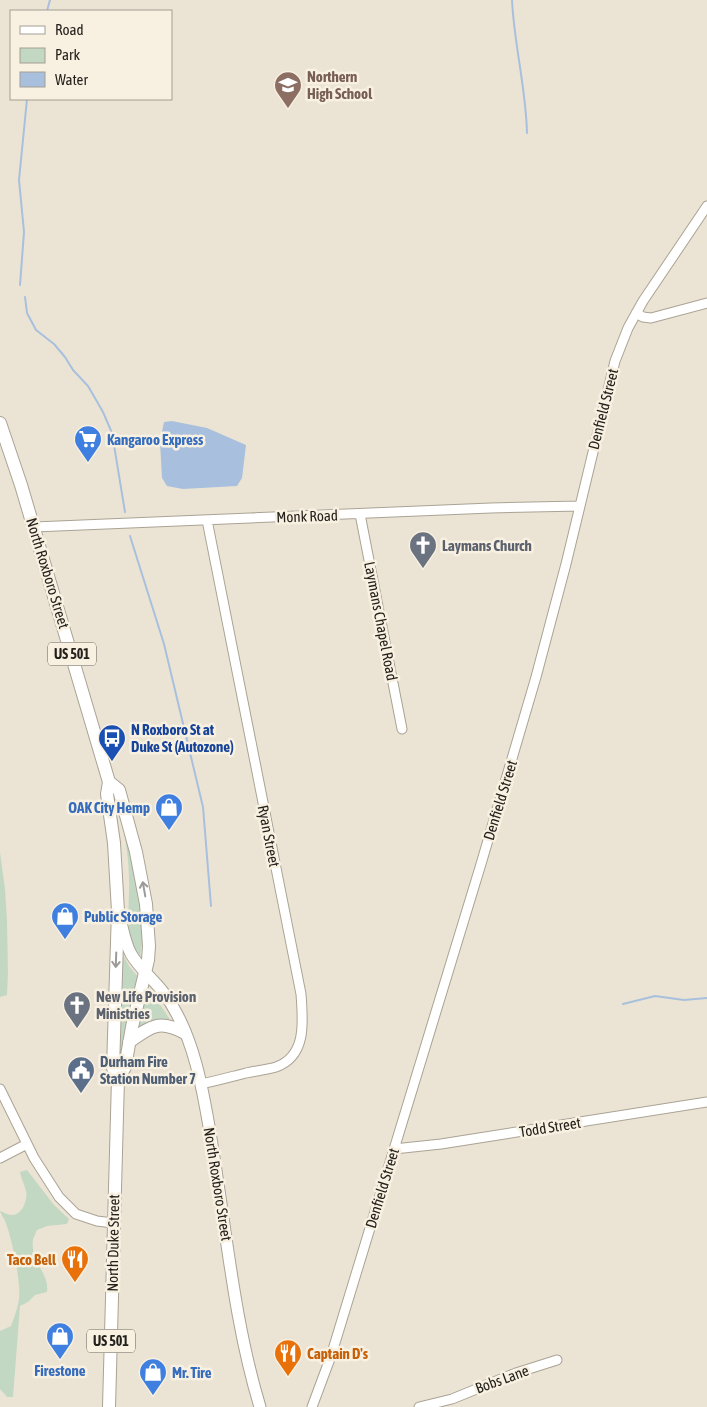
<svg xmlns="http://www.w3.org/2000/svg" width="707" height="1407" font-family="'Asap Condensed',sans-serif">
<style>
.green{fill:#c3d8c3}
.water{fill:#a8c0de}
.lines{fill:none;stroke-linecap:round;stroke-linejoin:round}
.stream{stroke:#a8c0de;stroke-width:2}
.minor-casing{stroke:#aaa395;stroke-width:11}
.major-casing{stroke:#aaa395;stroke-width:13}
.highway-casing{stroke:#aaa395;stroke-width:14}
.minor{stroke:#fff;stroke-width:9}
.major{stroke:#fff;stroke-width:11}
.highway{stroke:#fff;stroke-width:12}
.oneway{stroke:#9c9b99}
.labels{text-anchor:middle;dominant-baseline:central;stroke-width:5;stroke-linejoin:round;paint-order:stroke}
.shield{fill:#f8f1e2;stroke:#645f57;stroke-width:1}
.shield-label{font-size:14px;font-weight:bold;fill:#24211c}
.education-label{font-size:15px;font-weight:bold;fill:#785e54;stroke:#f8f1e2;text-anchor:start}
.street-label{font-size:15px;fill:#24211c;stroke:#f8f1e2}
.shop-label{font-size:15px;font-weight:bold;fill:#366cbe;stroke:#f8f1e2;text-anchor:start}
.worship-label{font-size:15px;font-weight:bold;fill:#5b616d;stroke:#f8f1e2;text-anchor:start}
.transit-label{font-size:15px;font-weight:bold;fill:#164399;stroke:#f8f1e2;text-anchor:start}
.service-label{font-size:15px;font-weight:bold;fill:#4e5e75;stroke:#f8f1e2;text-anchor:start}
.food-label{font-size:15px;font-weight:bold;fill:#c56008;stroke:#f8f1e2;text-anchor:end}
</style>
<rect width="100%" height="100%" fill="#ebe4d4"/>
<path class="green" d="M123,826l17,65 3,44 -3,23c-17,-20 -10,-54 -11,-78 0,-19 -3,-36 -6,-54z
M0,852l5,37 2,32 1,52 -1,22 -7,2z
M122,953l7,13 9,11 -16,79 -5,-1z
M147,990l12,13 12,18 -32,7z
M27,1170l27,35 15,14 -2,5 -20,2 -10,4c-1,3 -4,8 -4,11 -3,20 17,33 14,51l-12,3 -7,7 -8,4 -7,91h-6l-7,-8v-58l11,-5c3,-9 7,-18 8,-27 2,-17 -7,-61 -14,-78 -1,-3 -4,-6 -5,-10 3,1 8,4 11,4 11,1 17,-15 15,-24 -1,-6 -5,-12 -6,-19z"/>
<path class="water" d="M172,421l35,7 39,17 -4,33 -5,8 -54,3 -16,-3 -5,-8 -2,-36 4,-20z"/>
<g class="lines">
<path class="stream" d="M512,0c2,44 14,88 15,133
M47,11l3,-11
M20,285l4,-53 -5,-52 8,-81
M25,297l2,16 9,17 18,14 11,13 8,13 15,16 15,26 9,21 13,79
M113,435l5,6 42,1
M130,536l34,108 39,163 8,99
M623,1004l32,-8 29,4 23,-2"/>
<g class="minor-casing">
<path id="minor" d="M636,313l7,4 8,1 56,-15
M360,514l42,215
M34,527l457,-19 89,-2
M201,1084c15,-3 29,-7 45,-11 9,-2 20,-3 30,-6 31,-11 27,-46 25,-73l-94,-474
M0,1089l34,69 25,39 17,17 21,7 16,2
M394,1149l47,-5 266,-42
M0,1158l27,-14
M312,1407l19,-51 150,-492 55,-187 30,-113 49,-203 13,-33 15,-27 64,-95
M419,1407l33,-8 64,-26 41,-13"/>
</g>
<g class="major-casing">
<path id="major" d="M120,918c3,12 5,25 11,36 8,14 22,25 32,38 16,21 26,46 33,72 9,33 14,67 19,100 13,82 21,164 45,243"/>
</g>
<g class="highway-casing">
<path id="highway" d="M0,423l21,62 88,297 -2,12 7,49 4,68 -5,157 5,11
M129,1042c22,-16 30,-23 56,-9
M109,1407l9,-328 7,-12 7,-40 16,-67 1,-14 -3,-42 -10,-52 -17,-62 -10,-8"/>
</g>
<use href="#minor" class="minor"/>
<use href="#major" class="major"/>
<use href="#highway" class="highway"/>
</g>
<defs><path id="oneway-shaft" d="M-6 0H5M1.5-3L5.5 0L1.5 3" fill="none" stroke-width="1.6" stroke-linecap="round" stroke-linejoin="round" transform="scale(1.25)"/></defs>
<g class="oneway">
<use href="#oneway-shaft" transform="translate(144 889) rotate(-100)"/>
<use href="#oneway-shaft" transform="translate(116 960) rotate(92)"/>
</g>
<defs>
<g id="school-pin" transform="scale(1.4375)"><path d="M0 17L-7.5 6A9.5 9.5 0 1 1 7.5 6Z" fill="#8d6e63" stroke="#f8f1e2"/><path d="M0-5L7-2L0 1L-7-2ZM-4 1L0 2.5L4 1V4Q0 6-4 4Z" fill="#fff"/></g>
<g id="supermarket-pin" transform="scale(1.4375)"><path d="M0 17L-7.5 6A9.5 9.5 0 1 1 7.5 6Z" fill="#3f7fe0" stroke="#f8f1e2"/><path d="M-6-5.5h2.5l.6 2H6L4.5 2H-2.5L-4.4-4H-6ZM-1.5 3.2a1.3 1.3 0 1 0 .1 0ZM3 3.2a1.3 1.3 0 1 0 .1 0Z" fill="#fff"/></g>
<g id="church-pin" transform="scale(1.4375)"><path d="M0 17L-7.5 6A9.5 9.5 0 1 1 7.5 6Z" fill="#6b7280" stroke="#f8f1e2"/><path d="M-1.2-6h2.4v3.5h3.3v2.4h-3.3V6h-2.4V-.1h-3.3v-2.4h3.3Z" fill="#fff"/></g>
<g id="bus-pin" transform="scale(1.4375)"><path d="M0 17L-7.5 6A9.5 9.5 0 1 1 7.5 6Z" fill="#1a4fb4" stroke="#f8f1e2"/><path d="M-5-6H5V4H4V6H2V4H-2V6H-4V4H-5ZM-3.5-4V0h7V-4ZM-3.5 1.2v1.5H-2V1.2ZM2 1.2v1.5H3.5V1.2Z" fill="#fff"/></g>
<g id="shop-pin" transform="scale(1.4375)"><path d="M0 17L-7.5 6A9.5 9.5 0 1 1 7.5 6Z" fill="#3f7fe0" stroke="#f8f1e2"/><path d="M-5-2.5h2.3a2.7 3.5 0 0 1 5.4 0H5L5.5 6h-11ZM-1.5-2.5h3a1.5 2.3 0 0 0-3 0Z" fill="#fff"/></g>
<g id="civic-pin" transform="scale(1.4375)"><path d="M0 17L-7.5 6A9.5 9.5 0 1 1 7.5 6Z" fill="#5c6f8a" stroke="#f8f1e2"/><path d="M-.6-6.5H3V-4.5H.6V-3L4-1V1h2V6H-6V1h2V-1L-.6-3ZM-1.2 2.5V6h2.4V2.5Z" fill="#fff"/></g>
<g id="restaurant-pin" transform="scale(1.4375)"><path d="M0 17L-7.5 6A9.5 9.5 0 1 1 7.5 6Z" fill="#e8710a" stroke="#f8f1e2"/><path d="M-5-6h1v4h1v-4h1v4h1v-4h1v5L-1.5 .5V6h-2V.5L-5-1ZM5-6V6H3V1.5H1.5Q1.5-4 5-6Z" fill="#fff"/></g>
</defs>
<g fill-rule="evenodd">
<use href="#school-pin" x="288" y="85"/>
<use href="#supermarket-pin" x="88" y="439"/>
<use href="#church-pin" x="423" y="545"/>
<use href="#bus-pin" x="112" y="738"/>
<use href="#shop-pin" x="169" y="807"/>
<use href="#shop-pin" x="65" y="916"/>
<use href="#church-pin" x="77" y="1005"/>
<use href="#civic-pin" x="81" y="1070"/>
<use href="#restaurant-pin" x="75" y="1259"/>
<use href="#shop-pin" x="60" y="1336"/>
<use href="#restaurant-pin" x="288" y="1353"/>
<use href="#shop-pin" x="153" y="1372"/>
</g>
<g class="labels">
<g class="shield">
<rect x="48" y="642.5" width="48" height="23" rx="4"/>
<rect x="87" y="1329.5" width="48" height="23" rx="4"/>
</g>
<g class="shield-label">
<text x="72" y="654">US 501</text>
<text x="111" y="1341">US 501</text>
</g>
<g class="education-label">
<text x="307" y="76">Northern<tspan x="307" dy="17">High School</tspan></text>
</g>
<g class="street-label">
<text transform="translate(603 409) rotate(-76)">Denfield Street</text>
<text transform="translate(307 516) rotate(-2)">Monk Road</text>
<text transform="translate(48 573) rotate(73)">North Roxboro Street</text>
<text transform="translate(381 621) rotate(79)">Laymans Chapel Road</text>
<text transform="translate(500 800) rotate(-73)">Denfield Street</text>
<text transform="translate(269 836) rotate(79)">Ryan Street</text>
<text transform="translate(550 1127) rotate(-9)">Todd Street</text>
<text transform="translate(218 1184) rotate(81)">North Roxboro Street</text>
<text transform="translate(382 1188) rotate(-73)">Denfield Street</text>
<text transform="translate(113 1243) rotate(-89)">North Duke Street</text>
<text transform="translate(502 1379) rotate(-20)">Bobs Lane</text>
</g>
<g class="shop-label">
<text x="107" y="439">Kangaroo Express</text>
<text x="150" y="807" text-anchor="end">OAK City Hemp</text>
<text x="84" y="916">Public Storage</text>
<text x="60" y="1370" text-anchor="middle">Firestone</text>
<text x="172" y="1372">Mr. Tire</text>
</g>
<g class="worship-label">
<text x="442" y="545">Laymans Church</text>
<text x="96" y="996">New Life Provision<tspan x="96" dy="17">Ministries</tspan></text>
</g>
<g class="transit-label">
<text x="131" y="729">N Roxboro St at<tspan x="131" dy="17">Duke St (Autozone)</tspan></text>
</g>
<g class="service-label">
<text x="100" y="1061">Durham Fire<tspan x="100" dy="17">Station Number 7</tspan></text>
</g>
<g class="food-label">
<text x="56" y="1259">Taco Bell</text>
<text x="307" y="1353" text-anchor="start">Captain D's</text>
</g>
</g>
<rect x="10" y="10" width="162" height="90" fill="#f8f1e2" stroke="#a39e93"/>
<rect x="20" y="26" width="25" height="8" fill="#ffffff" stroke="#a39e93"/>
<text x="55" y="35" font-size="15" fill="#24211c">Road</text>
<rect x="20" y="48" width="25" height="15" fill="#c3d8c3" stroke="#a39e93"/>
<text x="55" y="60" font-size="15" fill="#24211c">Park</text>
<rect x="20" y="72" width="25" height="15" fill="#a8c0de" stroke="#a39e93"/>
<text x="55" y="85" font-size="15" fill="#24211c">Water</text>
</svg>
